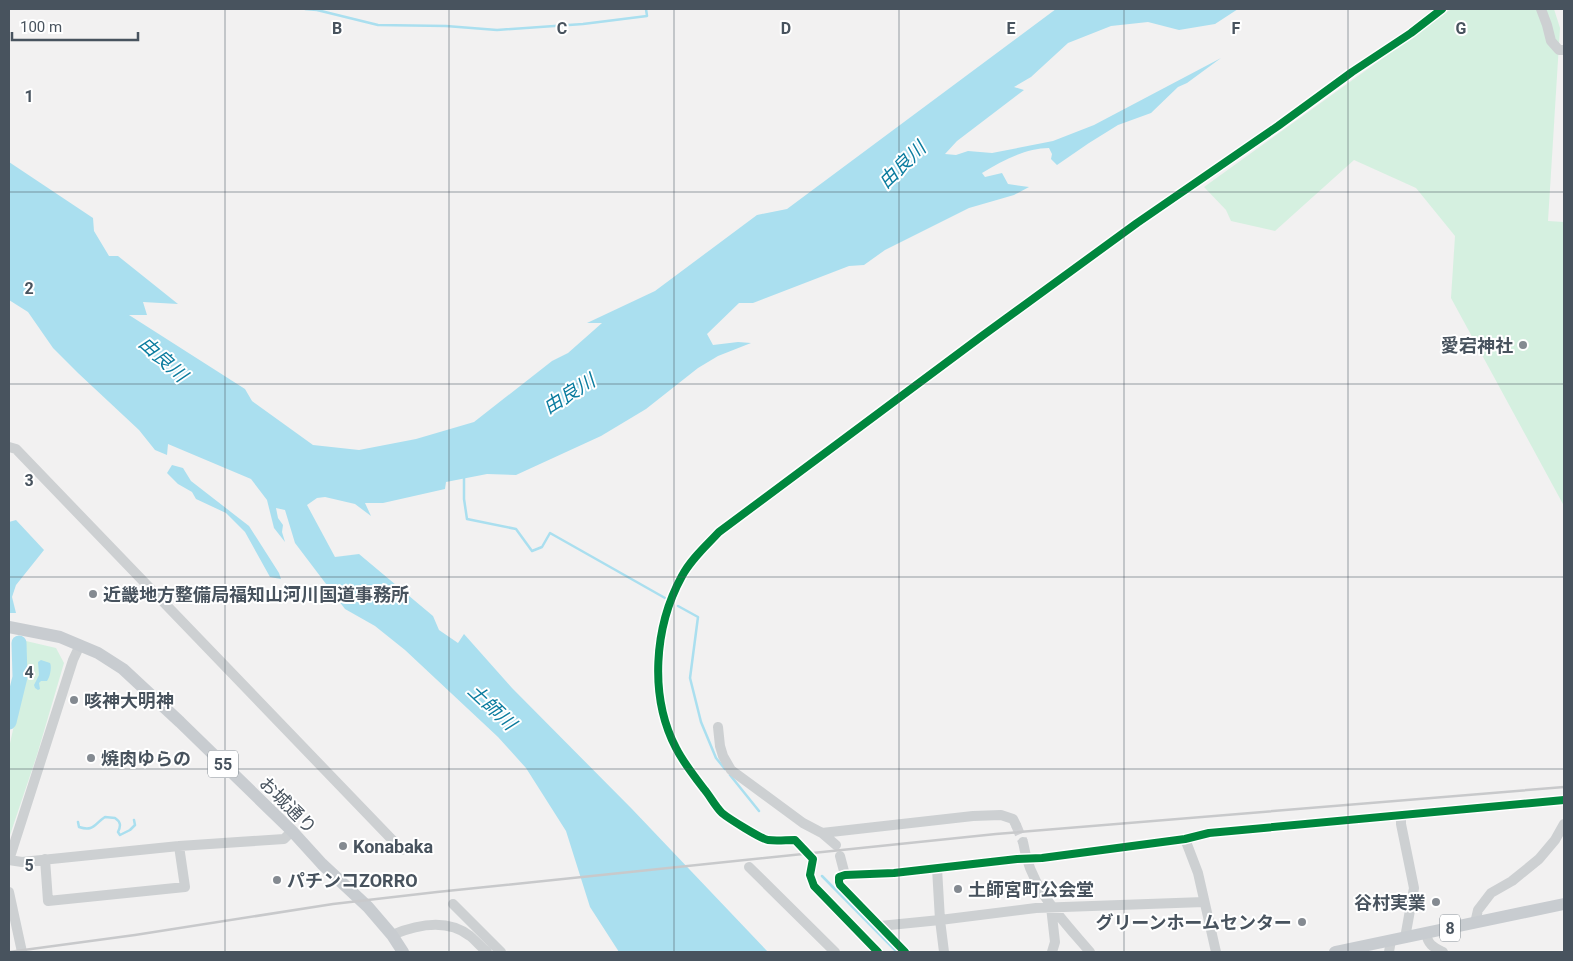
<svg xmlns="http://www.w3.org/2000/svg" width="1573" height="961" font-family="Roboto,'Noto Sans JP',sans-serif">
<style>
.green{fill:#d5f0e0}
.water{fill:#aadfef}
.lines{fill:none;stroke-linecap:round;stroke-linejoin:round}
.stream{stroke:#aadfef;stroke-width:2.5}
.river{stroke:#aadfef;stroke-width:15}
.minor-tunnel{stroke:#d0d1d4;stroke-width:10;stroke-dasharray:10 5;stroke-linecap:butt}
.minor{stroke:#cdd0d2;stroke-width:10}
.major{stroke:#c8ccd0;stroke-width:12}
.rail{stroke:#c8c9cb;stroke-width:2.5}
.cycleway-casing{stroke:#fff;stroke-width:11}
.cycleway{stroke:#00873e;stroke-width:8}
.grid{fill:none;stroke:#48535e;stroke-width:1;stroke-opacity:0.55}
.poi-dot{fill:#848a91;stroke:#fff;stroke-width:2}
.labels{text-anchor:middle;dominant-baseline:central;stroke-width:4;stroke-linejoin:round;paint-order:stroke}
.shield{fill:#fff;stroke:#7f878e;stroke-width:1}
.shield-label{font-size:16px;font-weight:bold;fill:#48535e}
.poi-label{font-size:18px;font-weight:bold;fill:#48535e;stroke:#fff;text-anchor:start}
.street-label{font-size:18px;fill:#48535e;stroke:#fff}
.water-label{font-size:19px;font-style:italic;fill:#0b7c9f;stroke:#fff}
.grid-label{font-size:16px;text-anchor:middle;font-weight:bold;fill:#48535e;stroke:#fff;stroke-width:4;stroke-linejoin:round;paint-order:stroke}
</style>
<rect width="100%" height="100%" fill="#f2f1f1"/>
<path class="green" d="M1451,9h103l6,19 -12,193 16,1v284l-113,-208 4,-62 -39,-48 -62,-28 -79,71 -44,-10 -5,-11 -22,-23z
M26,641l30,7 8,15 -27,92 -28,83v-90l17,-78z"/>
<path class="water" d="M1056,9h182l-23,15 -36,6 -31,-8 -37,4 -43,17 -37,34 -17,10 10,3 -67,51 -12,13 11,1 12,-4 24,2 61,-12 41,-16 127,-67 -34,25 -9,4 -27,26 -33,12 -29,18 -32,22 -6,-6 1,-5 -3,-6c-23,0 -47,13 -67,25l3,4 17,-4 6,11 21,3 -15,8 -45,13 -84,42 -21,15 -15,1 -96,37h-14l-32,31 6,11 25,-3 13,1 -33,13 -20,12 -52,41 -45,27 -85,39 -29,-1 -41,8 -1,7 -62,14h-18l6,13 -16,-12 -30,-7 -8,1 -10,7 28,52 24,-3 74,62 6,14 19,13 6,-9 48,54 120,121 136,143h-149l-29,-45 -24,-76 -40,-63 -28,-31 -93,-87 -30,-24 -30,-17 -50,-66 -10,-33 -9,-2 2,10 5,7 -1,7 3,10 -11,-14 -7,-28 -16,-21 -83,-35 -1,11 -12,-5 -16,-20 -61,-57 -25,-25 -25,-36 -19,-12v-138l84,56 1,13 15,25h9l60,48 -35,-2 4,13h-18l116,74 7,12 61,44 46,5 57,-11 58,-17 78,-61 16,-8 34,-30h-15l68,-32 102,-76 30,-6z
M172,465l11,3 8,13 58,45 30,47 2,6 -11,-2 -25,-45 -19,-19 -30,-14 -4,-7 -14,-8 -11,-11z
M16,520l28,30 -28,35 -4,12 4,16h-7v-91z
M41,660l9,3c2,4 0,14 -3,18h-6l-2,2 1,6 -2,1 -3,-2 -1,-3 5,-10 -1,-13z"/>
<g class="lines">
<path class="stream" d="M305,9l12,1 61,15 68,1 51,4 86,-6 64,-8 -1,-7
M464,477v22l3,20 49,10 16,22 10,-4 8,-14 115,65
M678,606l20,11 -8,61 11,44 15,36 9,11
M730,775l29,36
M78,822l1,5c15,5 15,-3 26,-10l10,1c6,4 6,8 3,14l2,3 10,-5 5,-5 -1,-5
M822,876l75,76"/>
<path class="river" d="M9,722l11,-45 -1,-34"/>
<path class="minor-tunnel" d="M1016,825l7,17
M795,840l18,19"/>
<path class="minor" d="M1541,9l6,16 4,16 8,9h5
M9,447l7,2 386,401
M718,727l2,19 3,10 8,14 72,53 19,10 14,12
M1401,815v9l13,64 -9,50
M822,833l151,-17 28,-1 12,4 3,6
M1185,839l13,34 18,79
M795,840c-9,0 -19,1 -27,0 -7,-1 -40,-22 -46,-27 -7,-7 -12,-17 -18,-24 -10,-13 -21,-27 -28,-41 -27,-52 -22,-121 6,-172 9,-17 24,-30 37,-44l263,-196 155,-113 141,-97 74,-54 59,-39 31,-24
M1023,842c7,46 38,76 67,110
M840,856l5,19
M45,859l3,42 137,-14 -6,-41
M813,859l-3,16 4,11 64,66
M9,860l13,2 157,-16 105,-7 8,-8
M9,860l64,-200 7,-15
M749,867l86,85
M937,868l3,52 4,32
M9,892l13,60
M453,904l48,48
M1051,907l4,35 -3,10
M1475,923l3,-13 13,-17 21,-12 27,-22 16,-19 9,-16
M880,926l60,-6 96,-12 168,-6
M1426,933c2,12 7,14 17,19
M392,935c24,-10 55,-17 78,1 6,5 11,11 17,16
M905,952l-65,-67 -1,-3v-5l6,-2 49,-2 123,-14 25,-1 143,-19 24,-6 355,-33
M1389,952l2,-12"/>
<path class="major" d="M9,627l51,10 38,16 25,16 57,53 112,109 30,33 46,43 24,28 11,17
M1335,952l229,-48"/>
<path class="rail" d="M9,952l126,-17 198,-31 104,-12 559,-58 568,-47"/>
<g class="cycleway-casing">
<path id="cycleway" d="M878,952l-64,-66 -4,-11 3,-16 -18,-19c-9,0 -19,1 -27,0 -7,-1 -40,-22 -46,-27 -7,-7 -12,-17 -18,-24 -10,-13 -21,-27 -28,-41 -27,-52 -22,-121 6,-172 9,-17 24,-30 37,-44l263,-196 155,-113 141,-97 74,-54 59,-39 31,-24
M905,952l-65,-67 -1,-3v-5l6,-2 49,-2 123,-14 25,-1 143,-19 24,-6 355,-33"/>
</g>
<use href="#cycleway" class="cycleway"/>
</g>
<path class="grid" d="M225,9v943M449,9v943M674,9v943M899,9v943M1124,9v943M1348,9v943M9,192h1555M9,384h1555M9,577h1555M9,769h1555"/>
<g class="poi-dot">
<circle cx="1523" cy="345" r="5"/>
<circle cx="93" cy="594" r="5"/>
<circle cx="74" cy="700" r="5"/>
<circle cx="91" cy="758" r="5"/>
<circle cx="343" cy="846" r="5"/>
<circle cx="277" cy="880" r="5"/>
<circle cx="958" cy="889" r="5"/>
<circle cx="1436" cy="902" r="5"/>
<circle cx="1302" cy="922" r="5"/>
</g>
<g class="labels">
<g class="shield">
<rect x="208" y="750.5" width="30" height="27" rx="4"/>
<rect x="1440" y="914.5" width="20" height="27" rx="4"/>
</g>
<g class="shield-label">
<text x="223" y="764">55</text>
<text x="1450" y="928">8</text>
</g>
<g class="poi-label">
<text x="1513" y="345" text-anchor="end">愛宕神社</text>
<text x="103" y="594">近畿地方整備局福知山河川国道事務所</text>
<text x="84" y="700">咳神大明神</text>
<text x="101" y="758">焼肉ゆらの</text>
<text x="353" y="846">Konabaka</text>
<text x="287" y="880">パチンコZORRO</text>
<text x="968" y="889">土師宮町公会堂</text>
<text x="1426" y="902" text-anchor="end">谷村実業</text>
<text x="1292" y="922" text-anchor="end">グリーンホームセンター</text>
</g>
<g class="street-label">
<text transform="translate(288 805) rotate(45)">お城通り</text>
</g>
<g class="water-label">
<text transform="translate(902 165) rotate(-44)">由良川</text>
<text transform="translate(163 359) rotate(42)">由良川</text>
<text transform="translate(569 394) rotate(-32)">由良川</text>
<text transform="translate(492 707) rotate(43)">土師川</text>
</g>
</g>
<g class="grid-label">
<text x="337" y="34">B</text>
<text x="562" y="34">C</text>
<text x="786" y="34">D</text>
<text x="1011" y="34">E</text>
<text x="1236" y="34">F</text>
<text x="1461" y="34">G</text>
<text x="29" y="102">1</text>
<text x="29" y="294">2</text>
<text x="29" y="486">3</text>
<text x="29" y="678">4</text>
<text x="29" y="871">5</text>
</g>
<rect width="1573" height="961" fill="none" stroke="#48535e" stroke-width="20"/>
<path d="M12 32v8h126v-8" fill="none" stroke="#48535e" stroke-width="2.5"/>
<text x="20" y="32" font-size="15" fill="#48535e" stroke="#ffffff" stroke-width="4" paint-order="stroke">100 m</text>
</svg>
